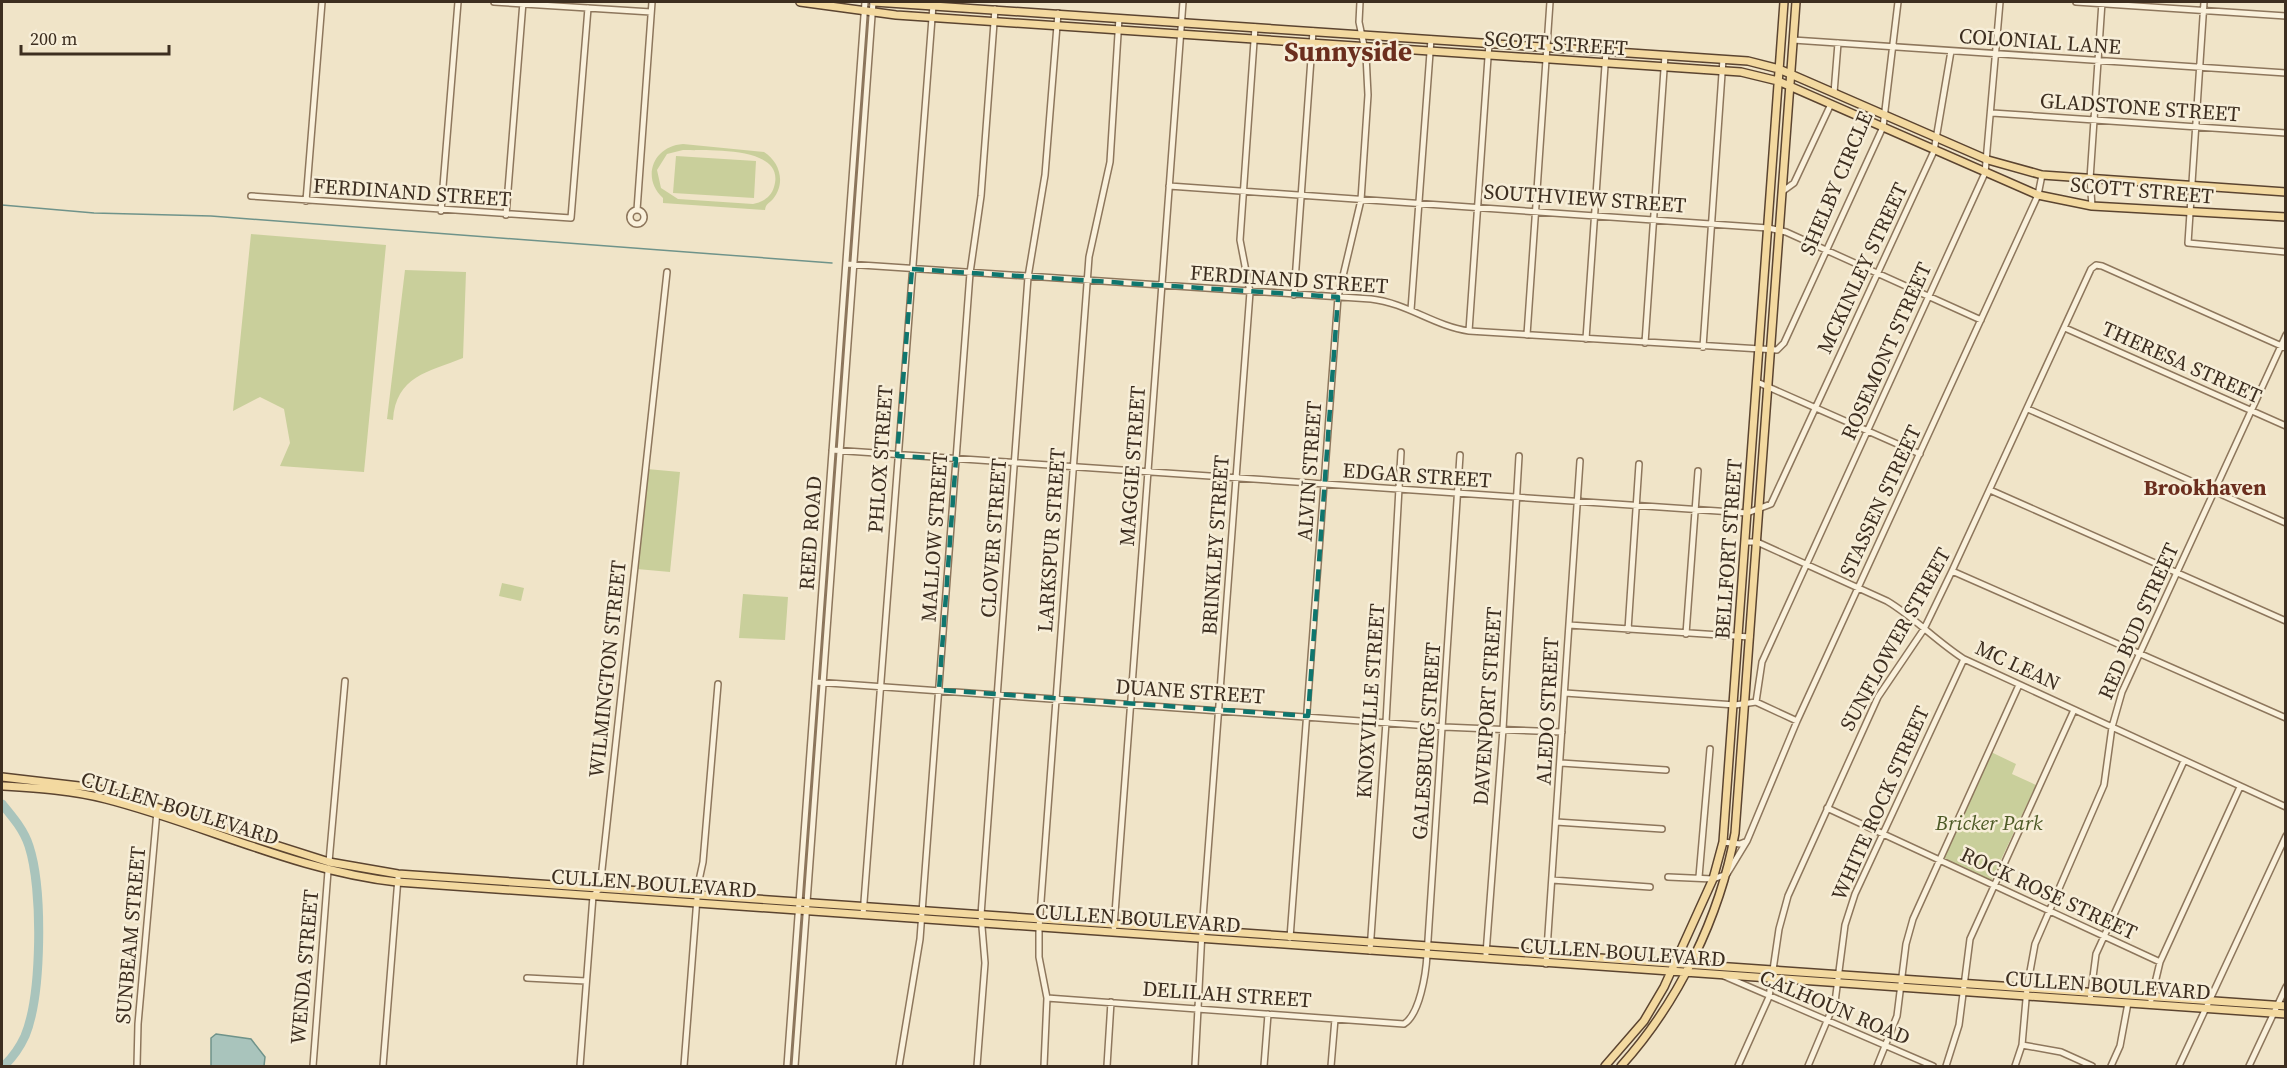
<svg xmlns="http://www.w3.org/2000/svg" width="2287" height="1068" font-family="'Source Serif 4',serif">
<style>
.green{fill:#c9cf9b;fill-rule:evenodd}
.water{fill:#a9c4bc;stroke:#6f938a;stroke-width:1.5}
.lines{fill:none;stroke-linecap:round;stroke-linejoin:round}
.stream{stroke:#6f938a;stroke-width:1.5}
.river{stroke:#a9c4bc;stroke-width:9}
.minor-casing{stroke:#8d765c;stroke-width:8}
.major-casing{stroke:#5b4430;stroke-width:10}
.minor{stroke:#faf1dc;stroke-width:5}
.major{stroke:#f3d9a0;stroke-width:7}
.marked{fill:none;stroke:#0f766e;stroke-width:4.5;stroke-dasharray:12 8;stroke-linejoin:round}
.labels{text-anchor:middle;dominant-baseline:central;stroke-width:5;stroke-linejoin:round;paint-order:stroke}
.street-label{font-size:21px;fill:#3d2e20;stroke:#f7eed8}
.park-label{font-size:21px;font-style:italic;fill:#4d5a26;stroke:#f7eed8}
.neighbourhood-label{font-size:22px;font-weight:bold;fill:#6b2e1e;stroke:#f7eed8}
.district-label{font-size:27px;font-weight:bold;fill:#6b2e1e;stroke:#f7eed8}
</style>
<rect width="100%" height="100%" fill="#f0e4c8"/>
<path class="green" d="M683,144l81,8c16,10 22,31 9,47 -4,5 -7,4 -8,11l-102,-7v-5c-22,-20 -10,-52 20,-54zM683,150c24,1 104,-5 91,37 -3,10 -11,15 -21,17l-75,-5 -17,-11 -4,-18 10,-16z
M676,156l80,5 -2,37 -81,-5z
M251,234l135,11 -22,227 -84,-6 10,-23 -6,-34 -24,-12 -27,14z
M405,270l61,2 -3,86c-35,14 -67,18 -70,62l-6,-1z
M647,469l33,3 -10,100 -33,-3z
M502,583l22,5 -3,13 -22,-5z
M743,594l45,3 -3,43 -46,-2z
M1991,752l25,12 -4,10 24,11 -45,96 -49,-23z"/>
<path class="water" d="M216,1034l35,5 14,18 -1,9h-53v-28z"/>
<g class="lines">
<path class="stream" d="M2,205l92,8 117,3 621,47"/>
<path class="river" d="M2,804c10,12 22,26 27,42 14,43 13,149 -4,190 -5,11 -13,22 -21,30"/>
<g class="minor-casing">
<path id="minor" d="M494,2l157,10
M2076,2l210,14
M2204,2l-16,241 98,9
M1793,40l493,33
M1834,93l4,-50
M1992,113l294,20
M1169,186l599,42 18,4 195,88
M1783,191l11,-8 37,-79
M251,196l320,22 17,-210
M306,201l16,-199
M2092,206l-2,-27 12,-177
M637,210l15,-208
M630 217a7 7 0 1 1 14 0a7 7 0 1 1-14 0Z
M441,211l17,-209
M506,215l17,-213
M846,264l525,35c36,4 63,27 98,32l308,19 7,-7 99,-216 15,-125
M1294,295l19,-264
M1411,310l20,-271
M2065,328l221,98
M1469,331l20,-288
M1527,335l23,-333
M1586,339l20,-288
M1645,343l20,-288
M1703,347l20,-288
M1757,382l163,72
M2028,409l258,114
M832,450l915,63 24,-9 163,-353 17,-100
M1990,490l296,131
M1746,542h11l130,59c27,16 49,40 77,58l322,148
M1952,571l334,147
M1569,625l181,12
M1628,630l11,-166
M1686,634l12,-163
M815,682l629,45 118,5
M1565,693l170,12 21,-3 41,19
M1756,702l6,-40 223,-489 15,-171
M1561,763l105,7
M1827,808l333,154
M1556,822l106,7
M1723,842l17,2 5,-2
M329,862l16,-181
M1668,877l45,2 14,-5 20,-33 50,-120 241,-526 4,-20
M1699,877l11,-128
M1552,880l98,7
M863,915l70,-910
M1114,927l69,-925
M1290,938l48,-641 23,-97 7,-105 -2,-40 -7,-33 1,-20
M1370,951l16,-229 15,-270
M1486,954l17,-225 16,-273
M1546,964l34,-503
M1724,976l209,90
M527,978l59,3
M1047,998l357,26c16,-10 22,-51 23,-69l33,-500
M2090,1000l6,-46 88,-193
M2151,1000l9,-38 80,-175
M2022,1045l39,7 31,14
M137,1066l1,-42 19,-213
M313,1066l15,-195
M383,1066l15,-188
M580,1066l13,-170 7,-8 67,-616
M684,1066l14,-181 5,-23 15,-178
M787,1066l78,-1064
M795,1066l78,-1064
M899,1066l21,-127 50,-666 11,-77 14,-187
M977,1066l8,-103 -4,-48 47,-638 17,-102 13,-162
M1044,1066l3,-68 -8,-41v-29l50,-671 21,-95 9,-144
M1107,1066l4,-64
M1195,1066l7,-135 48,-639 -10,-52 15,-213
M1264,1066l4,-52
M1331,1066l4,-47
M1738,1066l31,-69 10,-68 9,-33 90,-199 46,-68 28,-58 139,-302 5,-4 6,1 184,82
M1808,1066l27,-64 10,-77 10,-31 109,-235
M1877,1066l20,-50 9,-72 7,-25 106,-234
M1946,1066l13,-41 11,-86 104,-229
M2015,1066l7,-21 5,-57 8,-44 69,-159 8,-58 10,-35 164,-357
M2111,1066l9,-20 8,-43
M2179,1066l107,-230
M2249,1066l37,-79"/>
</g>
<g class="major-casing">
<path id="major" d="M800,2l96,13 845,57 37,9 260,114 54,11 194,11
M874,2l874,59 31,8 209,91 54,15 244,17
M2,777l94,11 233,74 69,12 1888,132
M2,786c34,2 70,4 104,13 98,25 190,72 291,83l1889,132
M1605,1066l39,-45 20,-34 49,-108 10,-37 61,-840
M1621,1066c57,-63 99,-149 114,-233l61,-831"/>
</g>
<use href="#minor" class="minor"/>
<use href="#major" class="major"/>
</g>
<path class="marked" d="M912,269l426,28 -30,419 -369,-26 17,-231 -59,-3z"/>
<g class="labels">
<g class="street-label">
<text transform="translate(2040 41) rotate(4)">COLONIAL LANE</text>
<text transform="translate(1556 43) rotate(4)">SCOTT STREET</text>
<text transform="translate(2140 107) rotate(4)">GLADSTONE STREET</text>
<text transform="translate(1836 183) rotate(-67)">SHELBY CIRCLE</text>
<text transform="translate(2142 190) rotate(5)">SCOTT STREET</text>
<text transform="translate(412 192) rotate(4)">FERDINAND STREET</text>
<text transform="translate(1585 198) rotate(4)">SOUTHVIEW STREET</text>
<text transform="translate(1862 268) rotate(-65)">MCKINLEY STREET</text>
<text transform="translate(1289 279) rotate(4)">FERDINAND STREET</text>
<text transform="translate(1886 351) rotate(-66)">ROSEMONT STREET</text>
<text transform="translate(2182 362) rotate(24)">THERESA STREET</text>
<text transform="translate(880 459) rotate(-86)">PHLOX STREET</text>
<text transform="translate(1132 466) rotate(-86)">MAGGIE STREET</text>
<text transform="translate(1309 471) rotate(-86)">ALVIN STREET</text>
<text transform="translate(1417 475) rotate(4)">EDGAR STREET</text>
<text transform="translate(1880 501) rotate(-65)">STASSEN STREET</text>
<text transform="translate(810 533) rotate(-86)">REED ROAD</text>
<text transform="translate(934 537) rotate(-86)">MALLOW STREET</text>
<text transform="translate(993 538) rotate(-86)">CLOVER STREET</text>
<text transform="translate(1051 540) rotate(-86)">LARKSPUR STREET</text>
<text transform="translate(1215 545) rotate(-86)">BRINKLEY STREET</text>
<text transform="translate(1728 549) rotate(-86)">BELLFORT STREET</text>
<text transform="translate(2138 621) rotate(-66)">RED BUD STREET</text>
<text transform="translate(1895 639) rotate(-61)">SUNFLOWER STREET</text>
<text transform="translate(2018 665) rotate(25)">MC LEAN</text>
<text transform="translate(607 669) rotate(-84)">WILMINGTON STREET</text>
<text transform="translate(1190 691) rotate(4)">DUANE STREET</text>
<text transform="translate(1370 701) rotate(-86)">KNOXVILLE STREET</text>
<text transform="translate(1487 706) rotate(-86)">DAVENPORT STREET</text>
<text transform="translate(1547 711) rotate(-87)">ALEDO STREET</text>
<text transform="translate(1426 741) rotate(-86)">GALESBURG STREET</text>
<text transform="translate(1880 803) rotate(-66)">WHITE ROCK STREET</text>
<text transform="translate(180 808) rotate(17)">CULLEN BOULEVARD</text>
<text transform="translate(654 883) rotate(4)">CULLEN BOULEVARD</text>
<text transform="translate(2049 893) rotate(25)">ROCK ROSE STREET</text>
<text transform="translate(1138 918) rotate(4)">CULLEN BOULEVARD</text>
<text transform="translate(130 935) rotate(-85)">SUNBEAM STREET</text>
<text transform="translate(1623 952) rotate(4)">CULLEN BOULEVARD</text>
<text transform="translate(304 967) rotate(-85)">WENDA STREET</text>
<text transform="translate(2108 985) rotate(4)">CULLEN BOULEVARD</text>
<text transform="translate(1227 994) rotate(4)">DELILAH STREET</text>
<text transform="translate(1835 1007) rotate(23)">CALHOUN ROAD</text>
</g>
<g class="park-label">
<text x="1989" y="822">Bricker Park</text>
</g>
<g class="neighbourhood-label">
<text x="2205" y="487">Brookhaven</text>
</g>
<g class="district-label">
<text x="1348" y="51">Sunnyside</text>
</g>
</g>
<rect width="2287" height="1068" fill="none" stroke="#3d2e20" stroke-width="6"/>
<path d="M21 45v9h148v-9" fill="none" stroke="#3d2e20" stroke-width="3"/>
<text x="30" y="45" font-size="18" fill="#3d2e20" stroke="#f7eed8" stroke-width="4.5" paint-order="stroke">200 m</text>
</svg>
